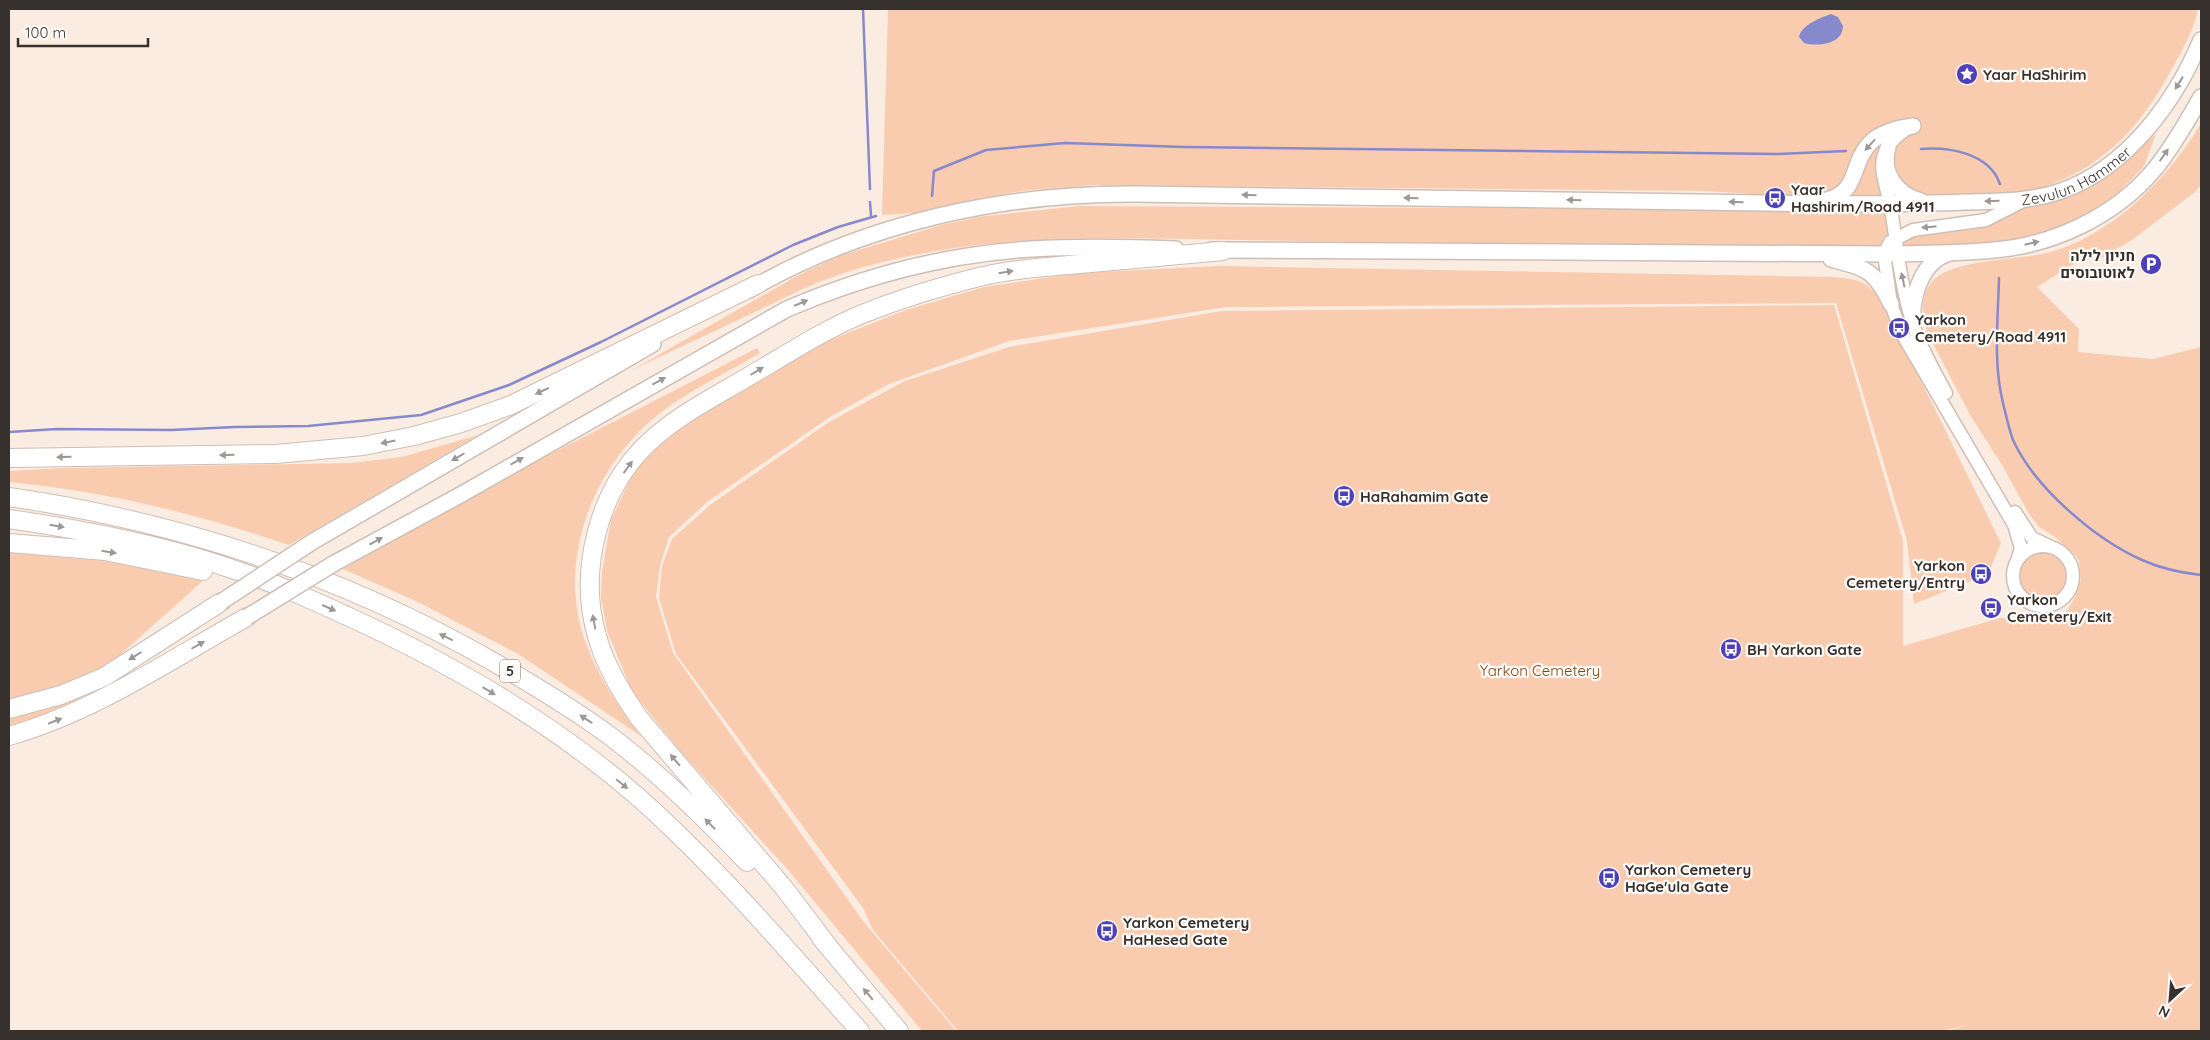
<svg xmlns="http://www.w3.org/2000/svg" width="2210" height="1040" font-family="Quicksand,Heebo,sans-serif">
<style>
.green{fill:#f9ccaf}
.water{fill:#8689cc}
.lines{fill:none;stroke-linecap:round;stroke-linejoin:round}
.stream{stroke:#8689cc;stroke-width:2.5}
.minor-casing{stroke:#cebfb6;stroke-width:15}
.major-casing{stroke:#cebfb6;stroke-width:18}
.highway-casing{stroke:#cebfb6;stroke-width:20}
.minor{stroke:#fff;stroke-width:12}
.major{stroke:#fff;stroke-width:15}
.highway{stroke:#fff;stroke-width:18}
.major-bridge-casing{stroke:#cebfb6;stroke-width:18;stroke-linecap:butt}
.major-bridge{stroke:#fff;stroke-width:15}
.oneway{fill:#9b9896}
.labels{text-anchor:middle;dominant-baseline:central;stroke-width:4.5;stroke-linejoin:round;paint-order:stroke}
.shield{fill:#fffcfa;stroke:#736e6a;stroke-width:1}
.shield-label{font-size:14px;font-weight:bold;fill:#37312d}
.poi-label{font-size:15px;font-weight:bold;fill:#37312d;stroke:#fffcfa;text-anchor:start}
.street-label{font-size:15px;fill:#37312d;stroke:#fffcfa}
.park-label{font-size:15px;fill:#80440e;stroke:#fffcfa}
</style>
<rect width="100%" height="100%" fill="#fbece2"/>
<path class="green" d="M888,9h1310c-4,20 -14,38 -24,56 -35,66 -76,110 -151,128l-224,4 -94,-6 -612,-6 -72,6 -50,9 -54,13 -35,2z
M2201,123v62l-6,7 -63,48 -32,19 -20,1 -43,27 42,42 -1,23 75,7 48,-12v684h-255l24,-6 -29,6h-983l-85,-101 -10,-22 -187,-254 -17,-56 3,-32 10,-27 38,-34 119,-83 76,-41 104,-34 213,-36 612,-6 69,236v105l97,-28 43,5 23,-11 9,-15 6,-17 -2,-19 -4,-6 -20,-18 -16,-10 -10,-13 -27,-49 -32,-50 -43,-83c-6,-19 -7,-42 10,-55 20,-16 75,-18 100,-22 68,-12 131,-75 164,-132z
M2156,134l-12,32 -22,23 -38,29 -27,11 -57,15 -99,6 -3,-9 7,-4 113,-28 96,-39z
M1079,206l807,4 4,26 -9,15 -755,-13c-98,0 -198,6 -291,38 -26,9 -51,22 -76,34 -42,20 -85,40 -127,60l165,-94 39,-19 105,-32 36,-8z
M1219,266l614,11c30,3 36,4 52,31l116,235 -13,31 -74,30 -7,-63 -71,-238 -610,4 -217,34 -120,43 -59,33 -123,85 -38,35 -9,29 -4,31 17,56 190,268 93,110h-34l-133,-160 -109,-120 -48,-60 -25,-60 -6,-34 1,-26 9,-51 22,-47 20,-22 35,-29 127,-76 91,-36 78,-23 93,-14z
M757,348l3,5c-33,20 -71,37 -101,61 -65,51 -102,144 -75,224 13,37 33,68 57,98l-123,-82 -102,-53 -73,-32 192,-107z
M478,435l-189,110c-91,-31 -184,-54 -280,-63v-11l52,-3 290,-5 51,-6z
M2019 576a24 24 0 1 1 48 0a24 24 0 1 1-48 0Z
M9,552l94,9 102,18 -84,75 -21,16 -43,18 -48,13z
M126,673l-68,37 -49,18v-13z"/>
<path class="water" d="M1831,14l7,3 5,9c0,18 -25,21 -39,17l-5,-6c2,-12 21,-19 32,-23z"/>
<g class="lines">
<path class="stream" d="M863,9l7,180
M1921,149c29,-2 68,4 79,35
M932,196l2,-25 52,-21 79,-7 119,4 593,7 69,-3
M870,202l1,14
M1999,278c-1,41 -6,85 4,125 3,12 6,26 10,37 22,48 82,99 129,120 18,8 40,13 59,15
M9,432l48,-3 114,1 64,-3 73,-1 113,-11 88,-30 92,-43 192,-97 45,-18 38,-11"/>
<g class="minor-casing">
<path id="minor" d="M1910,127c-12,7 -23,17 -27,31 -3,15 4,31 7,45 7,40 10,82 23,121 7,23 21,47 33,69
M2015,512l17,26 19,9
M2013 576a30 30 0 1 1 60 0a30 30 0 1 1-60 0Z
M2017,561l4,-13 -7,-23 -113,-193 -10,-28 -7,-50 6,-12 23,-12 73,-10 39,-20"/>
</g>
<g class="major-casing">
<g id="major">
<path d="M1888,148c-8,25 10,47 33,53"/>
<path d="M1823,201c38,-8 26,-36 47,-58 11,-11 28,-15 43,-17"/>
<path d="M1211,250l673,4c37,-1 74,0 110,-4 60,-5 121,-34 160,-80 18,-22 33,-48 47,-73"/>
<path d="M1831,259c36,10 43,10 60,45"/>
<path id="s1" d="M749,290c116,-67 254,-97 387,-96 210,3 419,6 629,9 67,1 133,2 200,-1 32,-1 65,0 96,-11 66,-23 114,-89 140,-151"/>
<path d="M1913,324c-2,-26 8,-61 34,-70"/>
<path d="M312,542l341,-198"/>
<path d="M333,564l129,-70 325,-185c77,-33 160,-55 244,-60 48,-3 97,-2 145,0"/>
</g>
</g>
<g class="highway-casing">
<path id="highway" d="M9,458l267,-4 87,-8 51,-10 47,-13 50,-18 247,-121
M9,497c172,25 337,80 488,167 40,23 80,47 117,75 48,37 91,79 133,123
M9,519c77,11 155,26 229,52 37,12 74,29 109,45 103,47 205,106 291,181 80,71 150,154 222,234
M9,543l96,8 98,20
M9,709l52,-14 43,-18 117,-75
M9,736c85,-24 161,-76 238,-119
M821,938l78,93
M828,946l-44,-58 -145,-170c-17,-25 -34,-52 -42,-82 -19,-65 1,-145 50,-192 30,-29 69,-48 104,-69 36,-21 71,-44 109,-60 39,-16 79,-28 119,-38 33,-8 68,-10 101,-13 48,-4 95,-9 143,-13"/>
</g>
<use href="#minor" class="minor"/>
<use href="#major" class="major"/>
<use href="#highway" class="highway"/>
<g class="major-bridge-casing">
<path id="major-bridge" d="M221,602l91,-60
M247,617l86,-53"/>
</g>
<use href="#major-bridge" class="major-bridge"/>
</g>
<defs><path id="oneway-solid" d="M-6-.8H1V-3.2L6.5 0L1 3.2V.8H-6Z" transform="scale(1.25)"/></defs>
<g class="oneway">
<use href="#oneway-solid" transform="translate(2179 83) rotate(122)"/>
<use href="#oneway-solid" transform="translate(1870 145) rotate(132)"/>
<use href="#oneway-solid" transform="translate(2164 155) rotate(-55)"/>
<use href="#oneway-solid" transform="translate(1249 195) rotate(-179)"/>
<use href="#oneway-solid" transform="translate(1411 198) rotate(-179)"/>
<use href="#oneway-solid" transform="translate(1574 200) rotate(-179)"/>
<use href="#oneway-solid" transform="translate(1992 201) rotate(178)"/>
<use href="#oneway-solid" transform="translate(1736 202) rotate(-179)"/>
<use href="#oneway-solid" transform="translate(1929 227) rotate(174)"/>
<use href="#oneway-solid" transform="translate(2032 243) rotate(-13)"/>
<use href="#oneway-solid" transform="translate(1006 272) rotate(-9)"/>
<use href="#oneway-solid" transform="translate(1903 280) rotate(-102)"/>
<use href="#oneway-solid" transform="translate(801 303) rotate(-23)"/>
<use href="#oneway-solid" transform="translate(757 371) rotate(-31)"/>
<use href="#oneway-solid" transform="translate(659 381) rotate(-29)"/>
<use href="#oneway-solid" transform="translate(542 391) rotate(155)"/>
<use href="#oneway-solid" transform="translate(388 442) rotate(169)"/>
<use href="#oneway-solid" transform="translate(227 455) rotate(179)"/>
<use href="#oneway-solid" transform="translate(64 457) rotate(179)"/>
<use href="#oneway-solid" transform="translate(458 457) rotate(150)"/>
<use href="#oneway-solid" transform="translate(517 461) rotate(-30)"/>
<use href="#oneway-solid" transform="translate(628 467) rotate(-54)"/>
<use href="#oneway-solid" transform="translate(57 526) rotate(9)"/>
<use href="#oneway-solid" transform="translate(376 541) rotate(-29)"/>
<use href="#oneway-solid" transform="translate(109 552) rotate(9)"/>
<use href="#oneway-solid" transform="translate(329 608) rotate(24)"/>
<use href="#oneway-solid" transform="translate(594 622) rotate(-101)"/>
<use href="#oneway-solid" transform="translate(446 637) rotate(-154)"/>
<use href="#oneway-solid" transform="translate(198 645) rotate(-30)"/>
<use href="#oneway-solid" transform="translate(135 656) rotate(148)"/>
<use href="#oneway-solid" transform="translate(489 691) rotate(31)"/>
<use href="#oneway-solid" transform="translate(586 719) rotate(-147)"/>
<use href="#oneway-solid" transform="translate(55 721) rotate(-22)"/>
<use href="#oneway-solid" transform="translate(675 760) rotate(-130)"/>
<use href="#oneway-solid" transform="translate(622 784) rotate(39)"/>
<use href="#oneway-solid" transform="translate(710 824) rotate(-134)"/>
<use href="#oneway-solid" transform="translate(868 994) rotate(-130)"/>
</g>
<defs>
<g id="sight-disc" transform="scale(1.125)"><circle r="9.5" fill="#4e41b8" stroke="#fffcfa"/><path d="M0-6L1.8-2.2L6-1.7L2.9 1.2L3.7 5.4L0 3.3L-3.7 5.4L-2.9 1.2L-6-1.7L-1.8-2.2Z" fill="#fff"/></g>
<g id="bus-disc" transform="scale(1.125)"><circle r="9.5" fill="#4e41b8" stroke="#fffcfa"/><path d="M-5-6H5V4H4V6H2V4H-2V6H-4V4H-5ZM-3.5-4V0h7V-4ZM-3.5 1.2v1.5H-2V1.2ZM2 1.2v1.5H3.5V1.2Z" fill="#fff"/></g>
<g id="parking-disc" transform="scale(1.125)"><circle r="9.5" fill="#4e41b8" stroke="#fffcfa"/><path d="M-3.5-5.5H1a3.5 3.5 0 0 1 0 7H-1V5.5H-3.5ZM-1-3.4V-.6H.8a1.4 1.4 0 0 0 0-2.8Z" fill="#fff"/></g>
</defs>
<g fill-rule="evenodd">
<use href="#sight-disc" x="1967" y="74"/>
<use href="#bus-disc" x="1775" y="198"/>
<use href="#parking-disc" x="2151" y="264"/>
<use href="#bus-disc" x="1899" y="328"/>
<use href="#bus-disc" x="1344" y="496"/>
<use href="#bus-disc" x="1981" y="574"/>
<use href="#bus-disc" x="1991" y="608"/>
<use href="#bus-disc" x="1731" y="649"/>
<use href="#bus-disc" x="1609" y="878"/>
<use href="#bus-disc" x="1107" y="931"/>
</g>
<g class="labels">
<rect class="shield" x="500" y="659.5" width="20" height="23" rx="4"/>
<g class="shield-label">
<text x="510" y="671">5</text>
</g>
<g class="poi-label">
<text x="1983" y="74">Yaar HaShirim</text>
<text x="1791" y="189">Yaar<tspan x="1791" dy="17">Hashirim/Road 4911</tspan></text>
<text x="2135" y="255" text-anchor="end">חניון לילה<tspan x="2135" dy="17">לאוטובוסים</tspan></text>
<text x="1915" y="319">Yarkon<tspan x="1915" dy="17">Cemetery/Road 4911</tspan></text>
<text x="1360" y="496">HaRahamim Gate</text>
<text x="1965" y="565" text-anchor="end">Yarkon<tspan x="1965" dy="17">Cemetery/Entry</tspan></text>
<text x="2007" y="599">Yarkon<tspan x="2007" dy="17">Cemetery/Exit</tspan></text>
<text x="1747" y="649">BH Yarkon Gate</text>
<text x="1625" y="869">Yarkon Cemetery<tspan x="1625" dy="17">HaGe'ula Gate</tspan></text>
<text x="1123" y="922">Yarkon Cemetery<tspan x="1123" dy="17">HaHesed Gate</tspan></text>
</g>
<g class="street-label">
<text stroke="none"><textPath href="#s1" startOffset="1349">Zevulun Hammer</textPath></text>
</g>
<g class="park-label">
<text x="1540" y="670">Yarkon Cemetery</text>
</g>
</g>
<rect width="2210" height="1040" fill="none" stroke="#37312d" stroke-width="20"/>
<g transform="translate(2170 1000) rotate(206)" stroke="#fffcfa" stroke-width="4" paint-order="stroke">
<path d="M0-4L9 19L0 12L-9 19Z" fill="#37312d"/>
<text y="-8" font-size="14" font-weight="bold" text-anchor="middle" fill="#37312d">N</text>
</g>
<path d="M18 38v8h130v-8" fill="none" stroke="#37312d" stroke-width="2.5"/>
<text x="25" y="38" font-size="15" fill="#37312d" stroke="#fffcfa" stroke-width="4" paint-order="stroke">100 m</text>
</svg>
